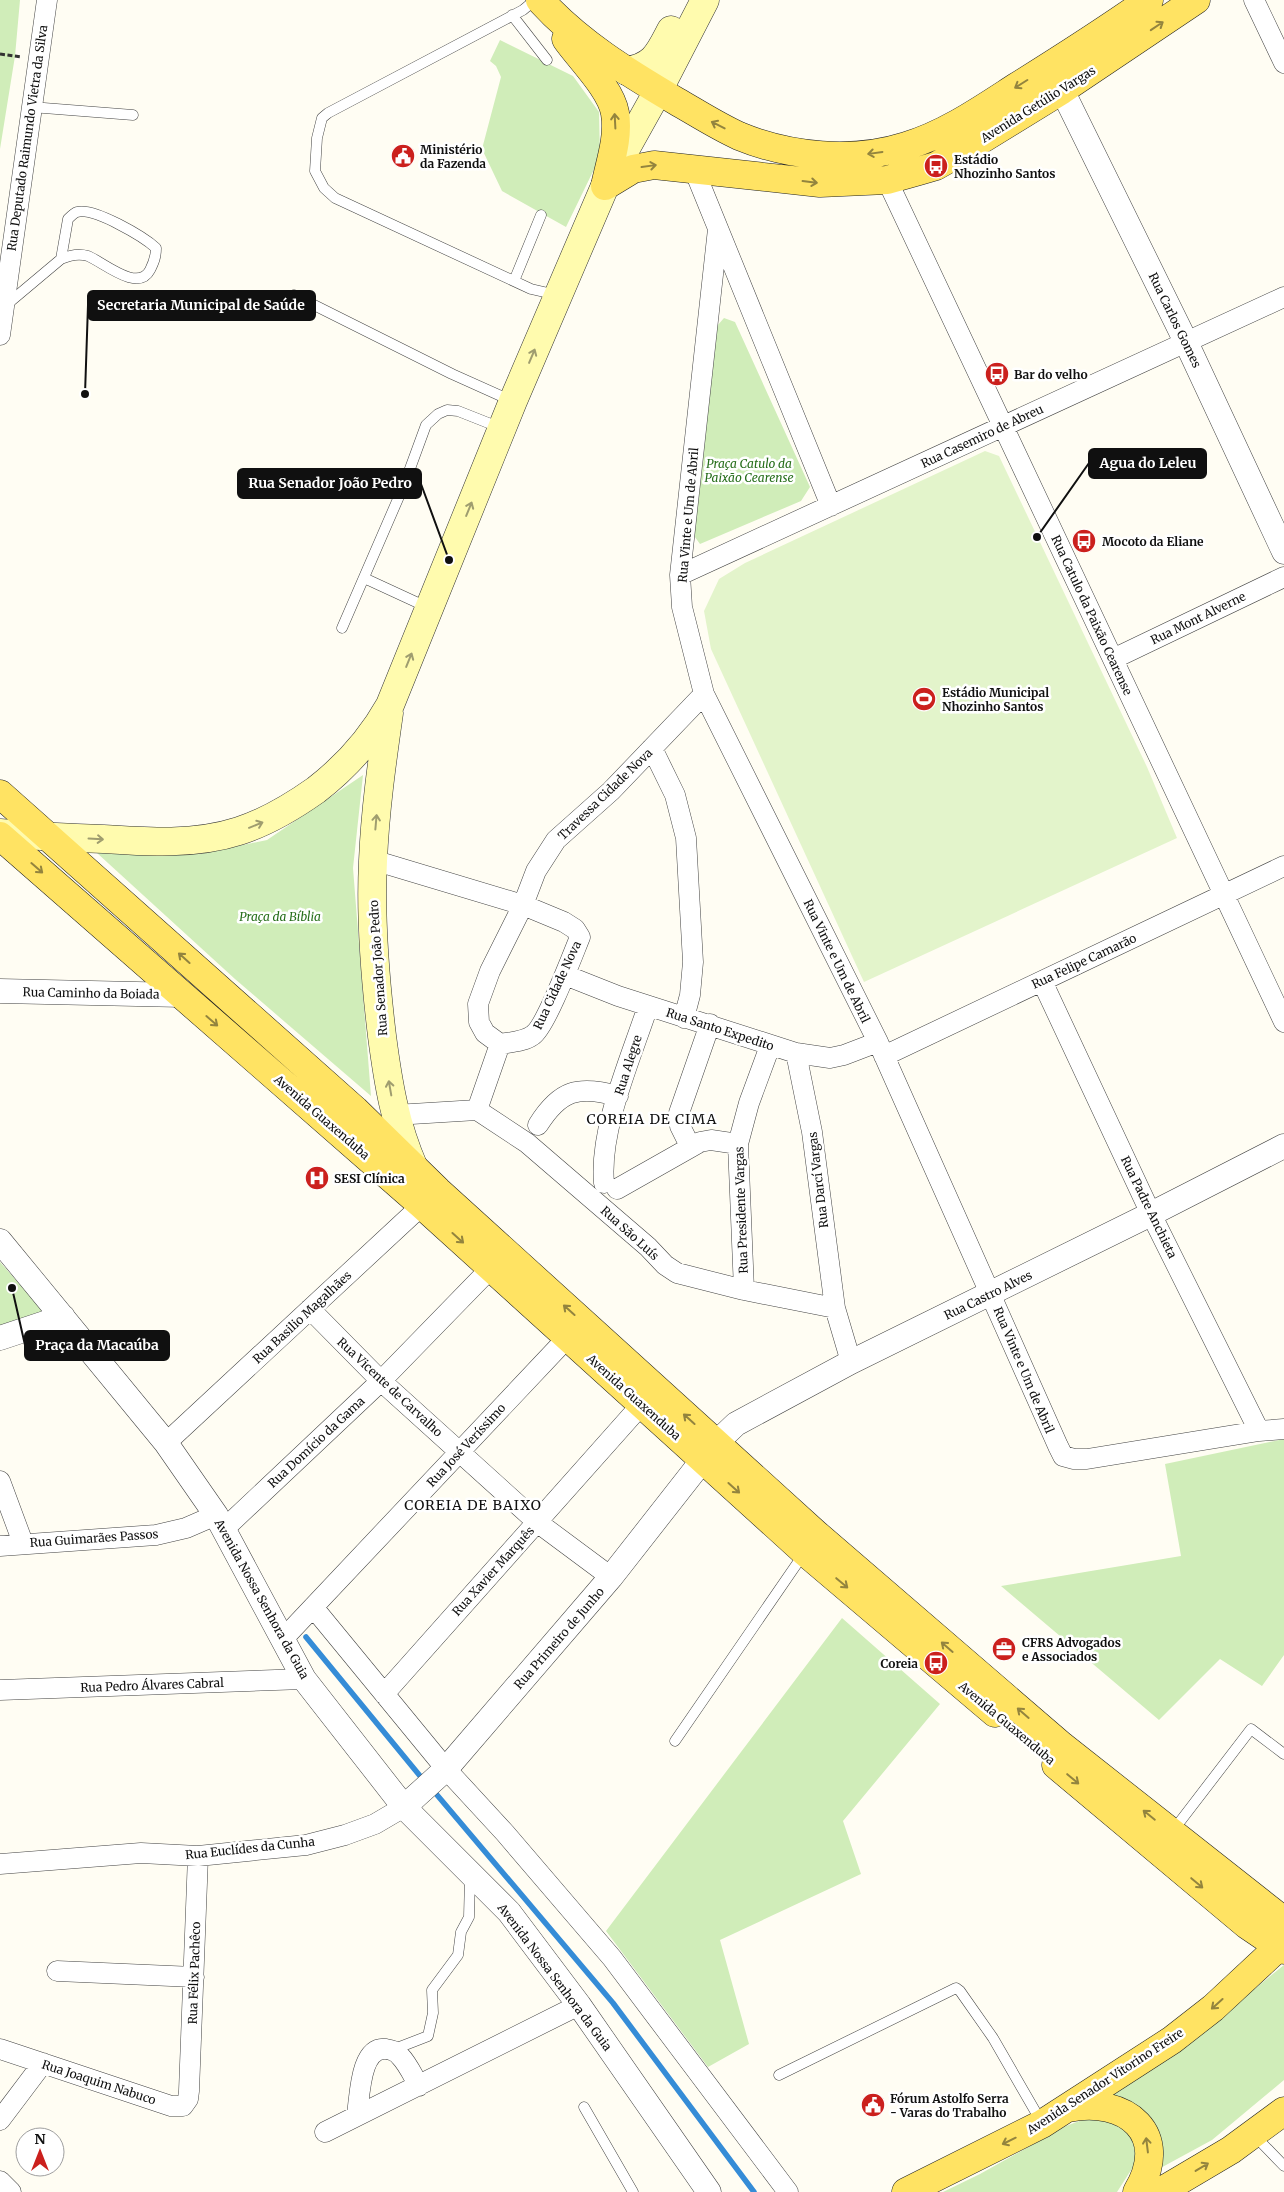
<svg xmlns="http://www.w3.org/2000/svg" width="1284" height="2192" font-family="Merriweather,serif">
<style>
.green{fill:#d0edb9}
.pitch{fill:#e3f4cb}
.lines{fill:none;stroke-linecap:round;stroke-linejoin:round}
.stream{stroke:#358cd7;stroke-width:5.5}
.service-casing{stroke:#434343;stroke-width:11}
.minor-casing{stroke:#434343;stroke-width:21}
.tertiary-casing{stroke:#434343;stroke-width:25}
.secondary-casing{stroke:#323232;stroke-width:29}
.primary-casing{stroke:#212121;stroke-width:29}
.path{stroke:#323232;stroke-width:3;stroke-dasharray:5 2.5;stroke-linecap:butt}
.service{stroke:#fff;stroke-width:10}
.minor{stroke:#fff;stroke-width:20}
.tertiary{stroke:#fff;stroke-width:24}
.secondary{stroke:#fffbae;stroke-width:28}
.primary{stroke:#ffe363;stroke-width:28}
.oneway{stroke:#93843e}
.oneway2{stroke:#9f9d6f}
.labels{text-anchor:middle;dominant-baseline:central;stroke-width:5;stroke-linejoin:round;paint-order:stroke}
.street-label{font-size:12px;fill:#101010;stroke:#fff}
.poi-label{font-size:12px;font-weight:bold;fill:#101010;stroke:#fff;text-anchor:start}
.park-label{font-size:12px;font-style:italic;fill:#266e1a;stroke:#fff}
.neighbourhood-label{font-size:14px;letter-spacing:1px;fill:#101010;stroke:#fff}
.leader{fill:none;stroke:#101010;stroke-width:2}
.callout-dot{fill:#101010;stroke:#fff;stroke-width:2}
.callout{fill:#101010;stroke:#101010;stroke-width:2}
.callout-label{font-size:14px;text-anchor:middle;font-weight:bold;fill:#fff}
</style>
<rect width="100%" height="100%" fill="#fffdf3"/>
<path class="green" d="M0,0h20l-5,56 -15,93z
M500,40l73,36 26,36 1,45 -34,70 -64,-36 -20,-42 19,-72 -5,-11 -6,-5z
M724,318l11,4 75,165 -9,14 -101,43 -8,-11 25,-207z
M363,775l-10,93 18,228 -136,-117 -138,-126 102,1 68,-14z
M0,1262l46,52 -46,16z
M1284,1439v216l-22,31 -42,-27 -61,61 -158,-134 180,-30 -16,-92z
M842,1618l98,86 -97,117 18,53 -141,66 29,104 -41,23 -102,-136z
M1284,1965v115l-72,60 -57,31 -42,-76 92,-66z
M1110,2117l27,20 -2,27 -18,28h-174l37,-18 86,-48 16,-6z"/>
<path class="pitch" d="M985,451l14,5 148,311 30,71 -313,144 -153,-333 -7,-38 15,-32 26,-16z"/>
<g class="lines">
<path class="stream" d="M306,1637l119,145
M432,1789l181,214 141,189"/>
<g class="service-casing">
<path id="service" d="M535,0l-12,10 -195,103 -6,5 -5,20 -2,33 9,17 11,10 196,91 26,6
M512,15l35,45
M31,107l102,8
M514,281l27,-66
M294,295l158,79 60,27
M5,306l56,-47c9,-4 17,-6 27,-3 15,6 50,37 62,14 4,-8 6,-13 6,-22 -12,-11 -62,-41 -79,-36 -3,1 -7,5 -9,7l-7,40
M364,578l65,30
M342,628l62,-143 22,-60 12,-11 9,-4 11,1 43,17
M675,1741l130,-189
M1172,1832l79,-103 33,25
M392,2050l36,-14 5,-23 -1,-23 26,-35 3,-23 8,-15 1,-40
M779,2075l177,-87 4,3 33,47 49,85
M584,2107l49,85
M1254,2135l30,31"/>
</g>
<g class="minor-casing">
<path id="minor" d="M1254,0l30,63
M693,167l138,339
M887,180l397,842
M718,229l-38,346 2,32 22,87 174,348 180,404 5,10 11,3h13l172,-28 25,-2
M0,335l47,-335
M680,575l604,-278
M1113,659l171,-82
M652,748l23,47 11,43 7,124 -3,33 -6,23
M373,860l150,45 41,17 11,7 5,8c-7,17 -34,89 -47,98 -9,7 -23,7 -33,9
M565,975l53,21 178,57 34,5 14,-3 34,-13
M1042,981l109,233 108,217
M796,1053l16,79 23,176
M884,1056l400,-190
M477,1110l23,-66 -15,-11 -6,-11 -1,-18 12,-33 33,-66 13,-34 20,-31 55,-49 93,-97
M395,1115l82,-5 50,33 121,104 17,18 12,8 67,17 91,18 16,54
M538,1125c22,-35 40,-40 80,-29
M690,1146l-10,-20 -1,-13 31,-89
M604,1183c-5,-54 27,-125 44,-177
M617,1189l83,-47 11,-2 27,4
M744,1290l-6,-146 11,-41 21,-57
M310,1309l71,72 156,141 74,55
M166,1443l266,-247
M0,1481l23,62
M224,1529l157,-148 110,-113
M0,1546l156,-11 30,-7 30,-13
M313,1607l133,162 59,64 107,125 176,234
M282,1640l286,-303
M0,1690l304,-11
M384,1694l258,-290
M0,1864l141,-11 57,3 108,-11 39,-10 30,-11 29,-17
M57,1971l137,6
M0,2049l171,57h12l5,-7 1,-8 9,-235
M357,2114c3,-18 3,-68 29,-65 6,1 10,2 14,7 8,8 13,20 19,30
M0,2120l43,-57
M325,2132l254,-127
M0,2181l11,11"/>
</g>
<g class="tertiary-casing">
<path id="tertiary" d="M1062,90l124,252 98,210
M0,991l182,4
M0,1241l166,202 50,72 88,164 100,128 105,105 70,93 130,187
M0,1338l63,-21
M404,1807l42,-38 165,-192 105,-134 20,-19 115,-62 300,-148 133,-68"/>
</g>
<g class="secondary-casing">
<path id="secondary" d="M626,71c28,-4 33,-18 45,-41
M389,713c-7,49 -14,98 -16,148 -3,58 2,117 9,175 6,46 13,89 32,132
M0,833c34,3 69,5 103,6 45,3 93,6 136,-8 28,-9 53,-24 77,-41 31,-24 55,-51 74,-85l123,-304 92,-215 53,-95 47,-91"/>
</g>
<g class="primary-casing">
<path id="primary" d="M540,0c39,43 87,72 136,101 21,12 41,25 63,35 51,21 114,27 167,10 40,-12 76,-37 110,-59 45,-28 90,-57 133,-87
M566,39c14,20 45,50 49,74 4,25 -5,49 -10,73
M605,186l28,-17 21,-4 166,18 67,-3 32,-9 17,-5 30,-17 96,-59 134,-90
M0,794l355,316 83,81 378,343 246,212 222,175
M0,836l422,369 383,347 190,161
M1056,1765l191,160 37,25
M1068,2108c58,-12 104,26 69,84
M906,2192l136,-68 130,-84 41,-32 71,-66
M1160,2192l71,-42 53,-39"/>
</g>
<path class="path" d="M0,54l22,3"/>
<use href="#service" class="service"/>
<use href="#minor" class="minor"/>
<use href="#tertiary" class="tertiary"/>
<use href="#secondary" class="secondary"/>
<use href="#primary" class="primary"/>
</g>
<defs><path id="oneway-shaft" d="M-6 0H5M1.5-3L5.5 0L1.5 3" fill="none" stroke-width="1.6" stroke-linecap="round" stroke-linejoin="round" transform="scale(1.25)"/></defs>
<g class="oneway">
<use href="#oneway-shaft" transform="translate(1157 26) rotate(-34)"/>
<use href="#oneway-shaft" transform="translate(1021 84) rotate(148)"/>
<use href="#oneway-shaft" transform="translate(615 121) rotate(-93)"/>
<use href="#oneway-shaft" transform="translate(718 125) rotate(-153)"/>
<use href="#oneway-shaft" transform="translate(875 153) rotate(172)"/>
<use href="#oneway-shaft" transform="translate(649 166) rotate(-8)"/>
<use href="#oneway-shaft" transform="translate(810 182) rotate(7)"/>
<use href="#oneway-shaft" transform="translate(37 868) rotate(41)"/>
<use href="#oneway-shaft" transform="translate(184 958) rotate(-138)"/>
<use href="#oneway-shaft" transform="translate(212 1021) rotate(41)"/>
<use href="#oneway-shaft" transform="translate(458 1238) rotate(42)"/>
<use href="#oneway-shaft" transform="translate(569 1310) rotate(-138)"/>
<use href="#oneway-shaft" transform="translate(689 1419) rotate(-138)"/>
<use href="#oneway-shaft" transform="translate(734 1488) rotate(42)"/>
<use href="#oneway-shaft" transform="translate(842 1583) rotate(40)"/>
<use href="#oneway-shaft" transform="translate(947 1647) rotate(-139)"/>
<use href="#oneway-shaft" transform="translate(1023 1713) rotate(-139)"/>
<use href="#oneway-shaft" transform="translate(1073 1779) rotate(40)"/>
<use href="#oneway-shaft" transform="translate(1149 1815) rotate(-141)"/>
<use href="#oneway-shaft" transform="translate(1197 1883) rotate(40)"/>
<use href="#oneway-shaft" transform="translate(1217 2004) rotate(138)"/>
<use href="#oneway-shaft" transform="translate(1009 2141) rotate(154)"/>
<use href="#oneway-shaft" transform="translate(1147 2145) rotate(-97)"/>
<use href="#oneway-shaft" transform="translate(1202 2167) rotate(-31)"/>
</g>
<g class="oneway2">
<use href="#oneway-shaft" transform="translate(532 356) rotate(-67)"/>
<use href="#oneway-shaft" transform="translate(469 509) rotate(-68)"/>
<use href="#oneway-shaft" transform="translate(409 660) rotate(-68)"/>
<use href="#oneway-shaft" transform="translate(376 822) rotate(-85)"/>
<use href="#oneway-shaft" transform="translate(256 825) rotate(-22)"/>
<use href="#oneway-shaft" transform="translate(96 839) rotate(3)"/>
<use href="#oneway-shaft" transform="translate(390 1088) rotate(-100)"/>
</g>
<defs>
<g id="civic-disc" transform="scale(1.25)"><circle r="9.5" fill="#cb201d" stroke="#fff"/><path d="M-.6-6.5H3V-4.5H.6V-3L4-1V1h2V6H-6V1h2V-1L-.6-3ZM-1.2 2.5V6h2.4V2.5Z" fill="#fff"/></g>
<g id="bus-disc" transform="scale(1.25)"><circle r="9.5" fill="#cb201d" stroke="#fff"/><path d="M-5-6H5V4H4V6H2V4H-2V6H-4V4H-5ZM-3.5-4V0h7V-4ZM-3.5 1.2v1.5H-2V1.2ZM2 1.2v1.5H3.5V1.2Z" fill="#fff"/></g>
<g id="stadium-disc" transform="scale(1.25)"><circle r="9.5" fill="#cb201d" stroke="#fff"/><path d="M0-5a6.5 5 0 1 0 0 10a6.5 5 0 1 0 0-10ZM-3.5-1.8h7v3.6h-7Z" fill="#fff"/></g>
<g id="hospital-disc" transform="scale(1.25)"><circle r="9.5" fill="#cb201d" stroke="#fff"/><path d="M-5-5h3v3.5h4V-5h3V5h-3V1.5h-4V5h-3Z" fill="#fff"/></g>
<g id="office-disc" transform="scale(1.25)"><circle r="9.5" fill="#cb201d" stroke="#fff"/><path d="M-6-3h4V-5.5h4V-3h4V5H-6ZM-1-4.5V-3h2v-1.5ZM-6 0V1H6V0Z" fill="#fff"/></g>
</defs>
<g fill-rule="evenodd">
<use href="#civic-disc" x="403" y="156"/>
<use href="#bus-disc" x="936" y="166"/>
<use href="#bus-disc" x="997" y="374"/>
<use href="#bus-disc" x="1084" y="541"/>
<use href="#stadium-disc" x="924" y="699"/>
<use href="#hospital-disc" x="317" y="1178"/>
<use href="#office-disc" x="1004" y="1649"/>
<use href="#bus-disc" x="936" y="1663"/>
<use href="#civic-disc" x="873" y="2105"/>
</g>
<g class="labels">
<g class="street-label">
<text transform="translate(1038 104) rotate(-32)">Avenida Getúlio Vargas</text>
<text transform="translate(27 138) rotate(-82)">Rua Deputado Raimundo Vietra da Silva</text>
<text transform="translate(1175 320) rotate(64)">Rua Carlos Gomes</text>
<text transform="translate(982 436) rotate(-25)">Rua Casemiro de Abreu</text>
<text transform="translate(688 515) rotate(-85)">Rua Vinte e Um de Abril</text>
<text transform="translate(1092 615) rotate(65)">Rua Catulo da Paixão Cearense</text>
<text transform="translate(1198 618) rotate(-26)">Rua Mont Alverne</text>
<text transform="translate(605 794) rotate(-44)">Travessa Cidade Nova</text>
<text transform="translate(837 961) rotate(64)">Rua Vinte e Um de Abril</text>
<text transform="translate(1084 961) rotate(-25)">Rua Felipe Camarão</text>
<text transform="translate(378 968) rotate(-94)">Rua Senador João Pedro</text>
<text transform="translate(557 985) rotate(-65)">Rua Cidade Nova</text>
<text transform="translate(91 993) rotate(1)">Rua Caminho da Boiada</text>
<text transform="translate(720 1029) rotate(18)">Rua Santo Expedito</text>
<text transform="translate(628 1065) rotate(-72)">Rua Alegre</text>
<text transform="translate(322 1117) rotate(41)">Avenida Guaxenduba</text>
<text transform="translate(818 1180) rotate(-97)">Rua Darcí Vargas</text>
<text transform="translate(1149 1207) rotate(64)">Rua Padre Anchieta</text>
<text transform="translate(741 1210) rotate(-92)">Rua Presidente Vargas</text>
<text transform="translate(630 1233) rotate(42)">Rua São Luís</text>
<text transform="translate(988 1295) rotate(-26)">Rua Castro Alves</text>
<text transform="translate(302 1317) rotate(-43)">Rua Basilio Magalhães</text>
<text transform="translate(1024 1370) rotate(67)">Rua Vinte e Um de Abril</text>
<text transform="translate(390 1387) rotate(43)">Rua Vicente de Carvalho</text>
<text transform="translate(634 1397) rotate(42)">Avenida Guaxenduba</text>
<text transform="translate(316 1442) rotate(-43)">Rua Domício da Gama</text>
<text transform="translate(466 1445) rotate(-47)">Rua José Veríssimo</text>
<text transform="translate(94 1538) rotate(-4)">Rua Guimarães Passos</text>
<text transform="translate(493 1571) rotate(-48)">Rua Xavier Marquês</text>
<text transform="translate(262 1599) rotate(61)">Avenida Nossa Senhora da Guia</text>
<text transform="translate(559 1638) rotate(-49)">Rua Primeiro de Junho</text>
<text transform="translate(152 1685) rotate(-2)">Rua Pedro Álvares Cabral</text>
<text transform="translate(1007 1723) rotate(40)">Avenida Guaxenduba</text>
<text transform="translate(250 1848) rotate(-6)">Rua Euclídes da Cunha</text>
<text transform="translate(194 1973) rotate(-88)">Rua Félix Pachêco</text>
<text transform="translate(555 1977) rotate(53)">Avenida Nossa Senhora da Guia</text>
<text transform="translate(1105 2081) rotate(-33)">Avenida Senador Vitorino Freire</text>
<text transform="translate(99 2082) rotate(18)">Rua Joaquim Nabuco</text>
</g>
<g class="poi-label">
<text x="420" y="149">Ministério<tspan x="420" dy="14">da Fazenda</tspan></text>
<text x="954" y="159">Estádio<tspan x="954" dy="14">Nhozinho Santos</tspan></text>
<text x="1014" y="374">Bar do velho</text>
<text x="1102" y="541">Mocoto da Eliane</text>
<text x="942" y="692">Estádio Municipal<tspan x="942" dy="14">Nhozinho Santos</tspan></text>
<text x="334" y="1178">SESI Clínica</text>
<text x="1022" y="1642">CFRS Advogados<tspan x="1022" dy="14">e Associados</tspan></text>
<text x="918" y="1663" text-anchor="end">Coreia</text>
<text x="890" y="2098">Fórum Astolfo Serra<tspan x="890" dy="14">- Varas do Trabalho</tspan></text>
</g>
<g class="park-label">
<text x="749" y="463">Praça Catulo da<tspan x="749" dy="14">Paixão Cearense</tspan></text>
<text x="280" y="916">Praça da Bíblia</text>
</g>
<g class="neighbourhood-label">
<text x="652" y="1119">COREIA DE CIMA</text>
<text x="473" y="1505">COREIA DE BAIXO</text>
</g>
</g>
<path class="leader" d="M85 394L88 305M1037 537L1089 463M449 560L421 484M12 1288L25 1345"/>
<g class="callout-dot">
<circle cx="85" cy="394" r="5"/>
<circle cx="1037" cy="537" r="5"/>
<circle cx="449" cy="560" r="5"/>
<circle cx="12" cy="1288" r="5"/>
</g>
<g class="callout">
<rect x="88" y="291" width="227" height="29" rx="5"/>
<rect x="1089" y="449" width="117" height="29" rx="5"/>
<rect x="238" y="469" width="183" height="29" rx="5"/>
<rect x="25" y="1331" width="144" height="29" rx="5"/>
</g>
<g class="callout-label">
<text x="201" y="310">Secretaria Municipal de Saúde</text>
<text x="1148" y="468">Agua do Leleu</text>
<text x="330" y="488">Rua Senador João Pedro</text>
<text x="97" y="1350">Praça da Macaúba</text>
</g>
<g transform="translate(40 2152)"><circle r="24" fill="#ffffff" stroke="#9f9f9f"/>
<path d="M0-4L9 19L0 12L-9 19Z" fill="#cb201d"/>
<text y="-8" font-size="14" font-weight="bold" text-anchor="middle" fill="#101010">N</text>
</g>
</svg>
